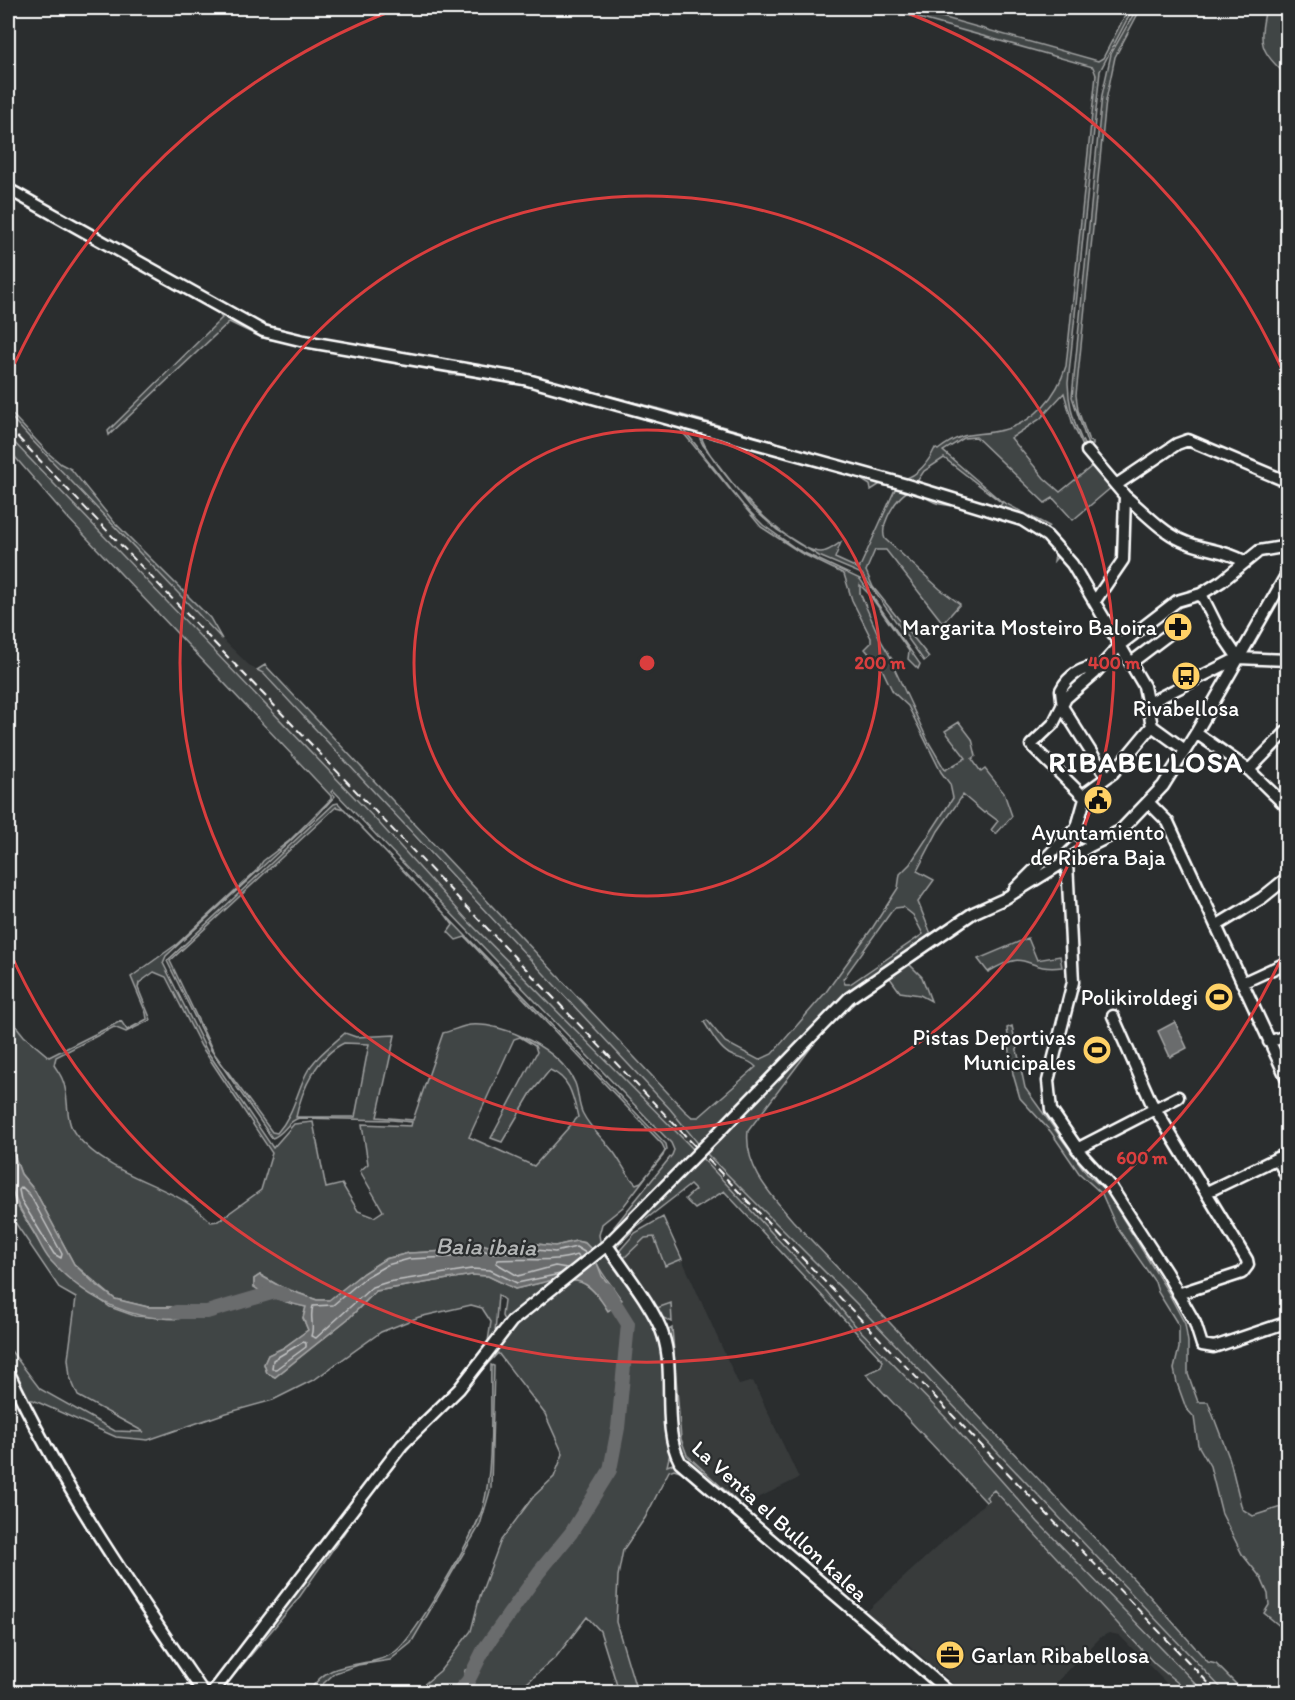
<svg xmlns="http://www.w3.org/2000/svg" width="1295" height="1700" font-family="Itim,sans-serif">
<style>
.built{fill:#373a3b}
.green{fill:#414445;stroke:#a0a2a2;stroke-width:1.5;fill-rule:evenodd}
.water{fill:#6a6c6d;stroke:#a6a7a7;stroke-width:1.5}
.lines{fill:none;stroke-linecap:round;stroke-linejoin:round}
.shore{stroke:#c3c4c5;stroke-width:1.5}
.river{stroke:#6a6c6d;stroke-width:14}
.minor-casing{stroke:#fff;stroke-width:15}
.minor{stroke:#2a2d2e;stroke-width:10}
.rail{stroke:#fff;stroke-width:2;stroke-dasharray:9 4.5;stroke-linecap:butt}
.minor-bridge-casing{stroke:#fff;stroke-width:15;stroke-linecap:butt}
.minor-bridge{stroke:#2a2d2e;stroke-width:10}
.ring{fill:none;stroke:#da3e3e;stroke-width:3}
.labels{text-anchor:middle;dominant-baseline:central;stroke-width:4.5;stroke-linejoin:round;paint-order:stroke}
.poi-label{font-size:22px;fill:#fff;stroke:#2a2d2e;text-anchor:end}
.street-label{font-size:22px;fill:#fff;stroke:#2a2d2e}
.water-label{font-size:24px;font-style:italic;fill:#b4b6b6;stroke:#2a2d2e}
.district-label{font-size:28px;font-weight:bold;letter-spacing:1.5px;fill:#fff;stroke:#2a2d2e}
.centre{fill:#da3e3e;stroke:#2a2d2e;stroke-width:3}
.ring-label{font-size:18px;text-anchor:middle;font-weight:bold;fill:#da3e3e;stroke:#2a2d2e;stroke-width:4.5;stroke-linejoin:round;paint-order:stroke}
</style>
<rect width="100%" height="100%" fill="#2a2d2e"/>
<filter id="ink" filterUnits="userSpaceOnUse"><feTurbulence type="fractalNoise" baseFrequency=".0167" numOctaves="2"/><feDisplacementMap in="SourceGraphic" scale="12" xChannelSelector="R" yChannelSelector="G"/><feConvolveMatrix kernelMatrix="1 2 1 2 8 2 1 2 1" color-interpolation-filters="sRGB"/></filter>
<g filter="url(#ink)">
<path class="built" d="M8,414l203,214 40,39 12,6 44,46 118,130 245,260 35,43 151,151 370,389h-22l-166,-170 -91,-103 -97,-99 -23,-28 -125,-134 -233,-236 -90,-99 -371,-387z
M655,1237l10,28 17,-6 57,126 14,-4 46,97 -57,28 -55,-51 -6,-16 -9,-97v-34l-2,-5 -12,5 -34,-50 21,-20z
M994,1489l160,175 35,28h-12l-7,-5 -51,-52 -10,-2 -8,4 -50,51 -1,4h-92l-6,-9 -47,-41h-8l-34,-27 125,-115 -2,-3z"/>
<path class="green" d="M883,8h27l188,53 5,-3 26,-50h4l-33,63 -32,312c1,42 19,72 45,103l-40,34 -20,-22 -8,5 -69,-66 -12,1 -21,13 58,50 48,25 -5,4 -13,-9 -33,-12 4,-6 -58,-45 -20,13 -6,9 3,6 -398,-109 -248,-45 -30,-13 -237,-133v-4l233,132c75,35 163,36 244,53 141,28 280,72 418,112 15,-3 26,-18 32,-31l3,2c27,-21 36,-13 65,-20 32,-8 54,-34 63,-64l30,-291 -3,-8zM1064,393l9,32 19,41 -32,26 -16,-14 -33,-40 29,-19z
M1137,8h4l-26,49 -9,43 -30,295 2,15 11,31 4,1v3h-5l-16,-48 30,-302 9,-41z
M1266,8h21v68c-27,-26 -29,-31 -21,-68z
M8,192l250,140 244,46 179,48 62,79 20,20 35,25 62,29 60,85 -2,5 -10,-10 1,-8 -40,-57 -9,-9v8l20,46 17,29 -2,2 33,71 17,29 21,-12 -21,-27 14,-9 13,17 4,17 -4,3 9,13 4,-3 19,24 8,23 -16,18 -5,-4 7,-9 -12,-9 -2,1 -21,-18 -25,36 -21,40 17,9 -16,22 13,32 -93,67 -129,133 6,7 84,-89 6,2 10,-19 31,-30 62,-42 14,14 9,24 -11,-6 -20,-3 -10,-14 -33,23 -35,32 -74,98c-4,36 23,64 45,90l353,371 62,70 8,2 28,28h-18l-6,-5 -364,-384 -151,-151 -35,-43 -407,-436 -6,-3 8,-5 419,445 8,7h7l57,-50c-8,-9 -17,-7 -27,-13 -11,-7 -18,-21 -25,-32l3,-2 18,22 34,18 13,-6 54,-62 47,-65 25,-39 2,-14 10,-10 43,-66 -3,-14 -9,-12 -33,-66 -15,-14 -11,-23 -17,-20 6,-6v-5l-19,-38 -8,-26 -43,-21 -40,-26 -81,-98 -147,-42 -58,-12h-25l-1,-3 -187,-34 -33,-16 -120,113 -1,-4 114,-113 -4,-5 -210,-118zM903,907l10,8 10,19 -73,50h-5l-2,-5 48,-67 4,-4z
M8,410l40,43 13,11 10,5 43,53 96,96 12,21 -193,-202 -21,-23z
M702,432l177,47 3,4 -11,7 -1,-5 -11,-7 -147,-42 -8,-1 -2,4c11,29 86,113 119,113 8,0 14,-6 20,-10l-6,16 24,11 38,-84c50,14 132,26 163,69l-6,7 1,-6c-17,-36 -81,-46 -115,-51 -9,-1 -19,-11 -29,-14 -14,4 -32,36 -26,49l55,50 20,15 -17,19 -57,-73h-11l-9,21 7,16 56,70 -5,4 -62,-87 -43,-18 -42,-26 -27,-24 -47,-61 -3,-6z
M8,436l371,387 90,99 233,236 125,134 23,28 97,99 91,103 166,170h-15l-34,-28 -161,-174 -8,7 3,3 -3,2 -120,-128 15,-7 2,-6 -159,-170 -29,18 -10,-10 10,-9 -5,-5 -54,42 -20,21 -3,-2 83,-83 -8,-7 -71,72 -3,-1 58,-72 2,-5 -3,-7 -338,-353 -2,2 4,4 -21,23 -148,137 -3,7 44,88 66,97 21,-24 19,-2 13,66 16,-4 16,27 16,6 9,-6 -23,-40 8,-7 -6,-40 49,2 1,-4 -20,-2 -93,-2c-12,3 -15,17 -27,20l-61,-88 -44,-89 167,-157 4,-1 328,341 1,5 -44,58 -21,17 -3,11 2,11 -8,6 -8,-9 -9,-2 -21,5 -18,-2 -45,3 -14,-4 -29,8 -40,2 -24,6 -22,14 -33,27h-13l-36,-13 -21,-12 -6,4v8c16,11 33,16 52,20l-3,11 5,12 -25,18 -15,7 -4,9 3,9 8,4 74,-59 27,-27 96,-16 16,1 27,13 42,-10c7,4 12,1 19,2 15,2 24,19 33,29l12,-10c-8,-15 -20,-25 -26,-41l8,-7 46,64 13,27 9,106 -4,17 8,-3 269,229h-4l-260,-221 -6,-2 -5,2 -24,47 -22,32 -5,26 -2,46 21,70h-18l-19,-61 -13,-14 -31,40 -39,35h-55l12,-14 -3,-10 -6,2 -2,11 -9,11h-39l25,-21 31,-40 9,-35 21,-56 33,-44 20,-19 9,-23 -18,-40 -47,-61 -86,91 -42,52 -72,103 -78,93h-4c59,-69 110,-145 166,-216 26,-34 58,-61 86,-94 21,-24 37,-50 62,-72l-5,-6 -20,18 -3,-6 2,-16 -6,-5 -3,38 -33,48 -60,59 -190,250 -9,-1 -99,-148 -53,-85 -43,-88v-21l32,42 75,42 29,1 -66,-36 -8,-19 -2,-18 8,-61 -16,-9 -52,-77v-36l7,26 34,56 20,19 41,30 25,9 42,3 16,-3v-5l-8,-4h-37l-33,-8 -41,-35 -39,-73 -14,-17 -13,-36v-122l16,20 25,21 72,-36 6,9 20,-11 -1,-6 -15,-36 46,-33 80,-74 6,-9 26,-20 42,-42v-3l-264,-279 -59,-68zM336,807l8,2 101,105 8,11 -5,7 8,8 9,-3 197,207 3,6 -2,6 -22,26 -5,2c-9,-8 -14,-20 -21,-30 -10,-14 -24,-24 -32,-40 -5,-9 -4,-21 -8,-31 -15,-33 -70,-61 -105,-58 -8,1 -18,6 -27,8l-30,87 -36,-3 18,-82 -39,2 -11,-4c-13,12 -31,25 -39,41 -10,21 -13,41 -29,59l-5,-1 -58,-79 -44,-92zM154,972l12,5 35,69 71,107 -11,37 -43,31 -7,1c-36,-39 -97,-41 -135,-87 -12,-15 -6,-37 -13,-54 -2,-6 -6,-11 -9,-16l2,-8 58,-30 12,5 25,-12 -13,-32 1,-5zM520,1037l15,9 2,6 -46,86 11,4 29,-49 19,-23c21,9 23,27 28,47l-44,49 -65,-29 45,-98zM344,1043l25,1 -14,73h-59c6,-28 21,-61 48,-74zM471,1305l11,3 9,14 -3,19 -36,46 -42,40 -191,251 -9,7 -11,-3 -135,-209 -36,-68 1,-5h4l83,37 32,3 75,-26 50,-14 42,-21 66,-47 38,-15z
M1028,938l9,22 23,-4 2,11c-40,5 -31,-21 -74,5l-10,-13z
M1012,1026l13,62 62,86 19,17 62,101 17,32 3,18v32l10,28h10l22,58 12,49 11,7 34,-11v127l-23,-19 5,-8 -1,-11 -7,-16 -19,-24 -20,-40 -12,-48 -12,-21 -4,-28 -8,-9 -9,-25 -3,-14 5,-21v-22l-21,-34 -3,-10 -39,-56 -14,-32 -23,-21 -28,-41 -31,-34 -7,-24 -6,-46z
M663,1217l19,42 -17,7 -11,-29 -9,1 -21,20 33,50 14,-5 1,19 -17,-8 -40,-58 20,-23z
M672,1328l9,111 6,16 55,51 3,6 -57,-46 -12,-23 -9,-112z
M491,1365l3,1 -3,122 -11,37 -69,118 -21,17 -32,5 -23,8 -21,19h-5c22,-38 59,-20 87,-41 19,-14 81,-121 87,-144 11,-40 7,-100 8,-142z"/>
<path class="water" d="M1175,1022l12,26 -17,9 -12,-26z
M8,1138l13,36 14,17 39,73 20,19 21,16 33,8h37l8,4v5c-54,11 -107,-16 -143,-56 -8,-9 -12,-22 -19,-32 -10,-17 -20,-34 -23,-54 -2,-11 -1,-25 0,-36z
M576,1241l9,2 7,7 10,26 20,24 -14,11c-7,-11 -17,-28 -32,-30 -7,-1 -12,2 -19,-2l-42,10 -27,-13 -16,-1 -96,16 -27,27 -74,59 -8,-4 -3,-9 4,-9 15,-7 25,-18 -5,-12 3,-11c-19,-4 -36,-9 -52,-20v-8l6,-4 21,12 36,13h12l34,-27 22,-14 24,-6 40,-2 29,-8 14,4 45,-3 18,2z"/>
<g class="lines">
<path class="shore" d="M22,1187l8,8 32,59 -1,4 -7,-4 -33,-54 -2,-10z
M567,1268l-12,-2 -37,10 -22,-13 2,-3c25,-2 56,3 79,-5l3,3
M560,1274l-43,9 -27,-13 -19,-1 -83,13 -16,5 -56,51 -5,-2c4,-10 -2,-19 2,-30l20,-1 33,-28 21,-12 22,-6 41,-2 28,-8 14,4 45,-3 18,2 21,-5 10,6
M303,1342l3,1v4l-30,22h-4l1,-9z"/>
<path class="river" d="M176,1312h31l68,-20 10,3
M458,1692l10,-11 16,-32 55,-77 32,-39 39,-63 8,-42 10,-104 -22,-35"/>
<g class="minor-casing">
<path id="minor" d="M8,189l255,142 41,10 220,38 383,106 115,35 25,16 25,28 72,122 8,40
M1087,451l38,45 -2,64 -28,41
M1116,485l61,-41 11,-4 100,42
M1125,496c17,14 36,35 56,44 23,11 39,8 63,21
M1201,594l18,36 19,28
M1238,658l50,2
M1132,662l41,-31
M1101,666c-17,1 -32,8 -40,24l2,18 43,68
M1149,703l89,-45
M1152,726l33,24
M1196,733l53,37 39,38
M1249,770l39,-40
M1084,797l-53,-52 22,-21 13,-26 29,-25 26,-29 56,-43 24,-7 21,-13 37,-30 29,-5
M1148,802l20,20 120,259
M1077,827l3,9 15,7
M1067,862l6,120 -25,99 3,29 31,45 29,32 55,85 29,51 7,22 12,2 74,-25
M1015,889l62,-62 10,-35 26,-19 39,-47
M1216,926l46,-28 26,-21
M1242,983l46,-21
M1113,1016l38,86 96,158 1,5 -6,8 -64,21
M1269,1042l19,-7
M716,1135l133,-137 124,-85 31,-14 86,-53 30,-15 43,-45 33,-53 92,-161
M1077,1149l101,-52
M1277,1158l11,21
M1207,1192l81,-39
M607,1245c16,24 48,64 56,90 13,38 -2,92 17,127l269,230
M8,1371c53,115 124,217 195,321
M213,1692l189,-247 57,-56 53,-68 95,-76 82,-83"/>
</g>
<use href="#minor" class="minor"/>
<path class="rail" d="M8,427l1209,1265"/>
<g class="minor-bridge-casing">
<path id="minor-bridge" d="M689,1162l27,-27"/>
</g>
<use href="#minor-bridge" class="minor-bridge"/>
</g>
</g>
<g class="ring">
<circle cx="647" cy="663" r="233"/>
<circle cx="647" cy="663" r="467"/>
<path d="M1286 948A700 700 0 0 1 8 948M8 378A700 700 0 0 1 396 9M898 9A700 700 0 0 1 1286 378"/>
</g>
<defs>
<g id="pharmacy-disc" transform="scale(1.5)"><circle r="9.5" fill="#ffd166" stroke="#2a2d2e"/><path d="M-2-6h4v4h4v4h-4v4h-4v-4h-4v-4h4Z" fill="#111"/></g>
<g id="bus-disc" transform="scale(1.5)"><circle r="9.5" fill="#ffd166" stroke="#2a2d2e"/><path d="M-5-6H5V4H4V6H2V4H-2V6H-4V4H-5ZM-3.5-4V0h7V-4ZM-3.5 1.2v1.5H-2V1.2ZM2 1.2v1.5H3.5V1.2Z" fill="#111"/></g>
<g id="civic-disc" transform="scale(1.5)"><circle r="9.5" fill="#ffd166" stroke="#2a2d2e"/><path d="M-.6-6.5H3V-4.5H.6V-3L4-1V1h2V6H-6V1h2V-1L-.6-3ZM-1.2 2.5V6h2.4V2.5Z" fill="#111"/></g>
<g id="stadium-disc" transform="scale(1.5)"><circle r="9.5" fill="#ffd166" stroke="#2a2d2e"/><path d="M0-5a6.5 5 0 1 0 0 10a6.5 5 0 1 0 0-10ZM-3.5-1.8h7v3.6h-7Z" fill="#111"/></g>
<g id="office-disc" transform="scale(1.5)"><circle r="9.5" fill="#ffd166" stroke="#2a2d2e"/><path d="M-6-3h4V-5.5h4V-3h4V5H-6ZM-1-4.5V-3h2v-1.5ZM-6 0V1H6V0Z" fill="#111"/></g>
</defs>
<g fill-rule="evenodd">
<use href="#pharmacy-disc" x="1178" y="627"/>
<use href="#bus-disc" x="1186" y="676"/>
<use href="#civic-disc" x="1098" y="800"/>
<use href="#stadium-disc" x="1219" y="997"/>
<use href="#stadium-disc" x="1097" y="1050"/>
<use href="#office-disc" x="950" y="1655"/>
</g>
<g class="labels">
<g class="poi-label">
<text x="1157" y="627">Margarita Mosteiro Baloira</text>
<text x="1186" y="708" text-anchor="middle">Rivabellosa</text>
<text x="1098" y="832" text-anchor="middle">Ayuntamiento<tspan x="1098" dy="25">de Ribera Baja</tspan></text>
<text x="1198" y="997">Polikiroldegi</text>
<text x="1076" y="1037">Pistas Deportivas<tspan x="1076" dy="25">Municipales</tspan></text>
<text x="971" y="1655" text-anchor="start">Garlan Ribabellosa</text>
</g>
<g class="street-label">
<text transform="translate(780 1521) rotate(42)">La Venta el Bullon kalea</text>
</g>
<g class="water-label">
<text transform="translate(486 1246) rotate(1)">Baia ibaia</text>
</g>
<g class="district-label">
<text x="1146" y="762">RIBABELLOSA</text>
</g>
</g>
<circle cx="647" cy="663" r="9" class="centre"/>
<g class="ring-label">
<text x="880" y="669">200 m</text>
<text x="1114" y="669">400 m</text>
<text x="1142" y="1164">600 m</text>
</g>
<rect width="1295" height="1700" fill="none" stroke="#2a2d2e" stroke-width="30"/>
<rect x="15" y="15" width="1265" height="1670" fill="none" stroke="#fff" stroke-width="2" filter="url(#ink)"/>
</svg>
